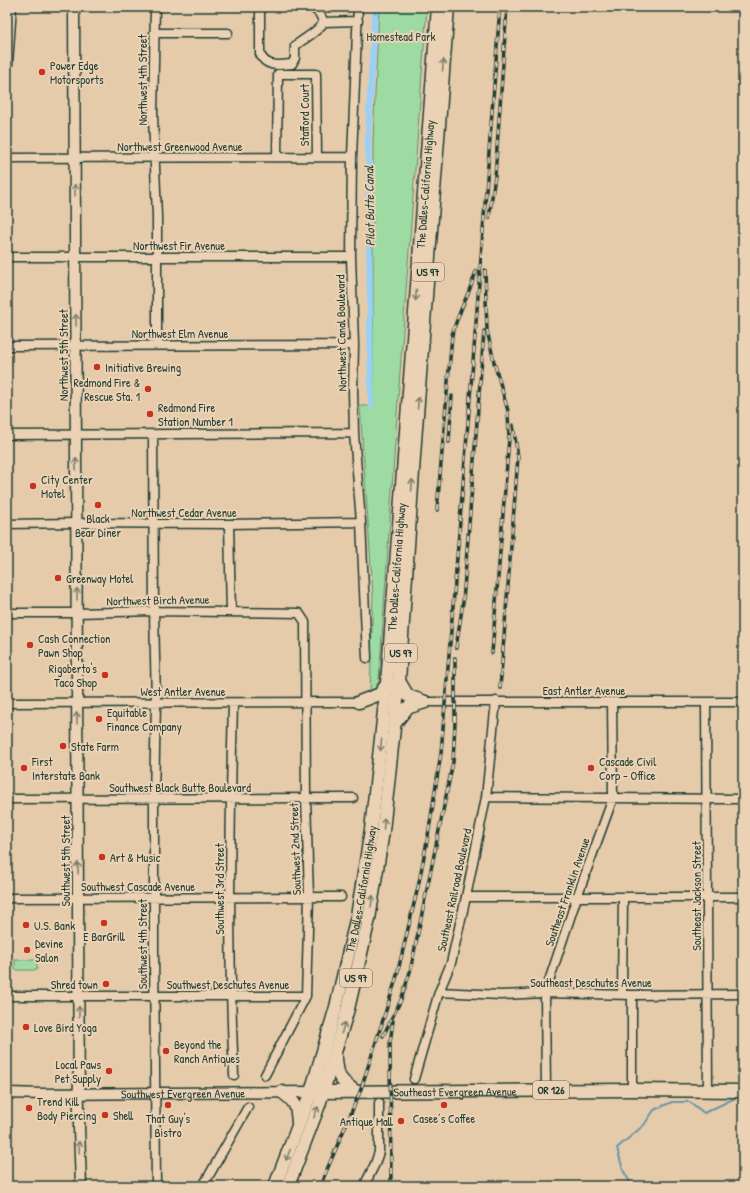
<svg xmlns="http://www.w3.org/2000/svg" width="750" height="1193" font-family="'Patrick Hand',sans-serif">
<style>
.green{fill:#9edba3;stroke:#5e8c6c}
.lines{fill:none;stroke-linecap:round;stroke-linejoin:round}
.stream{stroke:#6895a9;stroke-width:2}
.canal{stroke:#98d0f7;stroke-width:6}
.minor-casing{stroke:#1f3d34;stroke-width:11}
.major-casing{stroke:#1f3d34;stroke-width:13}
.highway-casing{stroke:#1f3d34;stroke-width:15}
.minor{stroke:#ecd2b4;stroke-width:8}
.major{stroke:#ecd2b4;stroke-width:10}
.highway{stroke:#ecd2b4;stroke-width:12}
.rail-casing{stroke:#1f3d34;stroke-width:3.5}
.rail{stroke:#ecd2b4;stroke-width:2;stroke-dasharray:6;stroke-linecap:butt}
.oneway{stroke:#7b806e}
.poi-dot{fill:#c8321e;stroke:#ecd2b4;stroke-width:1.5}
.labels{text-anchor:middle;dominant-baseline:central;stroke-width:4;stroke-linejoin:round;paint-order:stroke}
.shield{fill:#ecd2b4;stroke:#5c6a5a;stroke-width:1}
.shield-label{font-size:11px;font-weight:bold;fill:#1f3d34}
.park-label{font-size:12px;fill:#25453a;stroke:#ecd2b4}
.poi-label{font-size:12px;fill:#1f3d34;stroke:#ecd2b4;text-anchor:start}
.street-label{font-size:12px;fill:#1f3d34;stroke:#ecd2b4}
.water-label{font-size:13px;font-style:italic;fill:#25443e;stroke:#ecd2b4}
</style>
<rect width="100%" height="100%" fill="#e6cbaa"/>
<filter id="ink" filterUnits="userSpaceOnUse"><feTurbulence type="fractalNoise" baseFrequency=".025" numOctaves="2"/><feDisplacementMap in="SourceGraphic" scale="8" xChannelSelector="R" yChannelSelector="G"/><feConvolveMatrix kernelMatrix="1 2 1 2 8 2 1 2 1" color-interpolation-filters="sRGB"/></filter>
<g filter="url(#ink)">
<path class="green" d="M379,7h48l-29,392 -19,282 -5,9 -4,3 3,-98 -13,-189h13v-267z
M15,960h22v10h-22z"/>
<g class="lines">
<path class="stream" d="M632,1186l-9,-16 -6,-22 27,-23 10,-15 18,-8h18l14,11 31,-15"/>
<path class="canal" d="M371,405l-3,-270 7,-128"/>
<g class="minor-casing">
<path id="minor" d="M155,7l-2,109 4,101v128
M260,7v47c6,14 20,11 32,10l3,-6v-12c9,-8 22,-13 29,-24
M312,7l7,6 5,9
M358,7l-6,150 -1,100 3,88 -1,45 1,43 7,89 6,136
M324,22l34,-1
M154,33h74
M277,157l1,-83h38l1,83
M7,158l345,-1
M7,257h344
M7,346l347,-1
M7,435l347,-2
M153,435l1,176 2,92 -2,96v152l2,235
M7,524l69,-1 153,1 132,-2
M229,524l2,88
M7,613h70l77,-2 145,2 6,9 1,176 3,99 -3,99 -41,79
M425,702h318
M706,702l2,389
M7,703l352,-1
M233,703c-3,124 -5,248 1,372
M486,797l257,2
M7,799l346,-1
M466,897h277
M7,898l334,-1
M439,992l62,3 44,-2 87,2 111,-1
M622,994l1,-96
M7,996h299
M414,1079l25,-87 12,-29 15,-66 20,-100 10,-96
M546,1090l-1,-97 32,-96 36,-99 -1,-96
M632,1090v-95
M203,1186l45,-79
M364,1186l11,-22 4,-12v-49"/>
</g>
<g class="major-casing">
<g id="major">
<path d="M74,7l5,1121 2,58"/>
<path d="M7,64l4,-57"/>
<path id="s1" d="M7,1093l36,1 268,-2"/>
</g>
</g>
<g class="highway-casing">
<g id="highway">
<path d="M399,681l9,15 17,6"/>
<path d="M359,702l21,-8 7,-10"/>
<path d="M395,723l12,-15 18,-6"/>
<path d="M336,1059c2,21 4,20 20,33"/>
<path d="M282,1092c14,10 15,14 16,31"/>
<path id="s2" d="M316,1092l316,-2 111,1"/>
<path id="s3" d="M275,1186l36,-94 25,-85 21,-91 14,-86 16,-146 51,-677"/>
<path d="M288,1186l31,-81 29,-96 21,-90 14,-88 16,-150 16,-240 33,-434"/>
</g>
</g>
<use href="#minor" class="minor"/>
<use href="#major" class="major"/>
<use href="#highway" class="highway"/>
<g class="rail-casing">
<path id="rail" d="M489,218l6,-42 12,-169
M485,270l2,60 7,32 14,49 1,27 -17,215
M449,442l3,-46
M437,510l15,-175c6,-23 18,-42 24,-64
M456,648l7,-46 21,-271
M500,688l18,-231 -5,-32
M383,1036l18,-36 9,-28 43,-210 2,-39v-65
M320,1186l40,-94 36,-113 22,-92 10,-51 13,-83 33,-404 26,-342
M391,1186l-1,-143 3,-22"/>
</g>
<use href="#rail" class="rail"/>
</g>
<defs><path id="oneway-shaft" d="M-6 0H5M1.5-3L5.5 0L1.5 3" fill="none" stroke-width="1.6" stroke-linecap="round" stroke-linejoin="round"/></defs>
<g class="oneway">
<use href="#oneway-shaft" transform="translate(443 65) rotate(-85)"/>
<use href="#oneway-shaft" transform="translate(75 190) rotate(-90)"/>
<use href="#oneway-shaft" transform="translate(416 295) rotate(94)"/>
<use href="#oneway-shaft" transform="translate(76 320) rotate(-91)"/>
<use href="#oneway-shaft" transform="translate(418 403) rotate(-86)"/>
<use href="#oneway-shaft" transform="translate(76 464) rotate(-90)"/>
<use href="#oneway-shaft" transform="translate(412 485) rotate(-86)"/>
<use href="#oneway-shaft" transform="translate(77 594) rotate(-91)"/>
<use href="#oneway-shaft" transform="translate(77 718) rotate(-91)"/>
<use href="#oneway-shaft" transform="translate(381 745) rotate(96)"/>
<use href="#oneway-shaft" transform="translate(384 824) rotate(-84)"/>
<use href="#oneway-shaft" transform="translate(78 868) rotate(-90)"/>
<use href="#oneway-shaft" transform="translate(372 901) rotate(-80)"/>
<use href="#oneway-shaft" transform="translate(79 1012) rotate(-90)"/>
<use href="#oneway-shaft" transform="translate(343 1028) rotate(-74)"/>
<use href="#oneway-shaft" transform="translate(316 1112) rotate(-69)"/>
<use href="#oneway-shaft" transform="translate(79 1147) rotate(-92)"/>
<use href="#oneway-shaft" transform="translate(288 1155) rotate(112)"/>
</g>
</g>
<g class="poi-dot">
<circle cx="42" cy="72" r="4"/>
<circle cx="97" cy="367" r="4"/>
<circle cx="148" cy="389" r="4"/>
<circle cx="150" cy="414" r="4"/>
<circle cx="33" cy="486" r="4"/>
<circle cx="98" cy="505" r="4"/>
<circle cx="58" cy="578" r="4"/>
<circle cx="30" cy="645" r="4"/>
<circle cx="105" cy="675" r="4"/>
<circle cx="99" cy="719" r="4"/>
<circle cx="63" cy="746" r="4"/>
<circle cx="24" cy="768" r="4"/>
<circle cx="591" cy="768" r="4"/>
<circle cx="102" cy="857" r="4"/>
<circle cx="104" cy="923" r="4"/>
<circle cx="26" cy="925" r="4"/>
<circle cx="27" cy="950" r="4"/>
<circle cx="106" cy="984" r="4"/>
<circle cx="26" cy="1027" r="4"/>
<circle cx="166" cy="1051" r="4"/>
<circle cx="109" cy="1071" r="4"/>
<circle cx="168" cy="1105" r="4"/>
<circle cx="444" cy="1105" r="4"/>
<circle cx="29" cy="1108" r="4"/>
<circle cx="105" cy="1115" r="4"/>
<circle cx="401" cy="1121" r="4"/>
</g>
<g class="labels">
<g class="shield">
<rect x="412" y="263" width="32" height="18" rx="3"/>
<rect x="385" y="644" width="32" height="18" rx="3"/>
<rect x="340" y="969" width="32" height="18" rx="3"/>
<rect x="533" y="1081" width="36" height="18" rx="3"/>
</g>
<g class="shield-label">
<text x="428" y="272">US 97</text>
<text x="401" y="653">US 97</text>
<text x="356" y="978">US 97</text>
<text x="551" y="1090">OR 126</text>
</g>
<g class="park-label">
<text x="401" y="36">Homestead Park</text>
</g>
<g class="poi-label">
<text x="50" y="65">Power Edge<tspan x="50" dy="14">Motorsports</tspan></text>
<text x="105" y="367">Initiative Brewing</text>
<text x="140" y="382" text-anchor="end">Redmond Fire &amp;<tspan x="140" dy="14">Rescue Sta. 1</tspan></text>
<text x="158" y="407">Redmond Fire<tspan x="158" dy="14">Station Number 1</tspan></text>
<text x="41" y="479">City Center<tspan x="41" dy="14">Motel</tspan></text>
<text x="98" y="518" text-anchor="middle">Black<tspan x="98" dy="14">Bear Diner</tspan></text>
<text x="66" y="578">Greenway Motel</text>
<text x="38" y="638">Cash Connection<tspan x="38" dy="14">Pawn Shop</tspan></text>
<text x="97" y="668" text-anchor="end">Rigoberto's<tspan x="97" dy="14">Taco Shop</tspan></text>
<text x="107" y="712">Equitable<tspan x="107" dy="14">Finance Company</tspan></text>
<text x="71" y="746">State Farm</text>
<text x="32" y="761">First<tspan x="32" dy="14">Interstate Bank</tspan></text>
<text x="599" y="761">Cascade Civil<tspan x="599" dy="14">Corp - Office</tspan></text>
<text x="110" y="857">Art &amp; Music</text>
<text x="34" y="925">U.S. Bank</text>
<text x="104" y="936" text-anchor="middle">E BarGrill</text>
<text x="35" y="943">Devine<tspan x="35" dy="14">Salon</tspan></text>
<text x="98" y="984" text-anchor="end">Shred town</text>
<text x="34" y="1027">Love Bird Yoga</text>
<text x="174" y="1044">Beyond the<tspan x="174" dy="14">Ranch Antiques</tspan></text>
<text x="101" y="1064" text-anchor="end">Local Paws<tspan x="101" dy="14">Pet Supply</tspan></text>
<text x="37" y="1101">Trend Kill<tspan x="37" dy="14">Body Piercing</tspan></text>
<text x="113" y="1115">Shell</text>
<text x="168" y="1118" text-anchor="middle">That Guy's<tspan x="168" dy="14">Bistro</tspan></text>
<text x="444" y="1118" text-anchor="middle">Casee’s Coffee</text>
<text x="393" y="1121" text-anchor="end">Antique Mall</text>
</g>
<g class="street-label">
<text transform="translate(142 80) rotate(-90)">Northwest 4th Street</text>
<text transform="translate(304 115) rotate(-90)">Stafford Court</text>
<text x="180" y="146">Northwest Greenwood Avenue</text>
<text stroke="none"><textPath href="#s3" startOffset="1018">The Dalles-California Highway</textPath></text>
<text x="179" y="245">Northwest Fir Avenue</text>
<text x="180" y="333">Northwest Elm Avenue</text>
<text transform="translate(341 333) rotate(-91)">Northwest Canal Boulevard</text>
<text transform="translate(63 355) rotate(-90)">Northwest 5th Street</text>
<text x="184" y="512">Northwest Cedar Avenue</text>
<text stroke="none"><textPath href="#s3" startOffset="634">The Dalles-California Highway</textPath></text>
<text transform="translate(158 600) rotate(-1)">Northwest Birch Avenue</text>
<text x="584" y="690">East Antler Avenue</text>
<text x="183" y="691">West Antler Avenue</text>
<text x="180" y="787">Southwest Black Butte Boulevard</text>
<text transform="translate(295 849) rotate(-92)">Southwest 2nd Street</text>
<text transform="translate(65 861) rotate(-90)">Southwest 5th Street</text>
<text x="138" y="886">Southwest Cascade Avenue</text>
<text transform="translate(219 889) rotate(-90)">Southwest 3rd Street</text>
<text stroke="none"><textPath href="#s3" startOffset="310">The Dalles-California Highway</textPath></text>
<text transform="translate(454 890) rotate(-78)">Southeast Railroad Boulevard</text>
<text transform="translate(567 892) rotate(-71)">Southeast Franklin Avenue</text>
<text transform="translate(696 896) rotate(-90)">Southeast Jackson Street</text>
<text transform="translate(142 944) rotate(-90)">Southwest 4th Street</text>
<text x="591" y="982">Southeast Deschutes Avenue</text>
<text x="228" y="984">Southwest Deschutes Avenue</text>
<text stroke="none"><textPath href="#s2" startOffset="139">Southeast Evergreen Avenue</textPath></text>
<text stroke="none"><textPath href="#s1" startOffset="176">Southwest Evergreen Avenue</textPath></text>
</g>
<g class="water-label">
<text transform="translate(369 206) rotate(-91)">Pilot Butte Canal</text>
</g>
</g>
<rect width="750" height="1193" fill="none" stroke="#ecd2b4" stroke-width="24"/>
<rect x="12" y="12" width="726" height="1169" fill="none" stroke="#1f3d34" stroke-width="1.5" filter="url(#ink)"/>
</svg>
